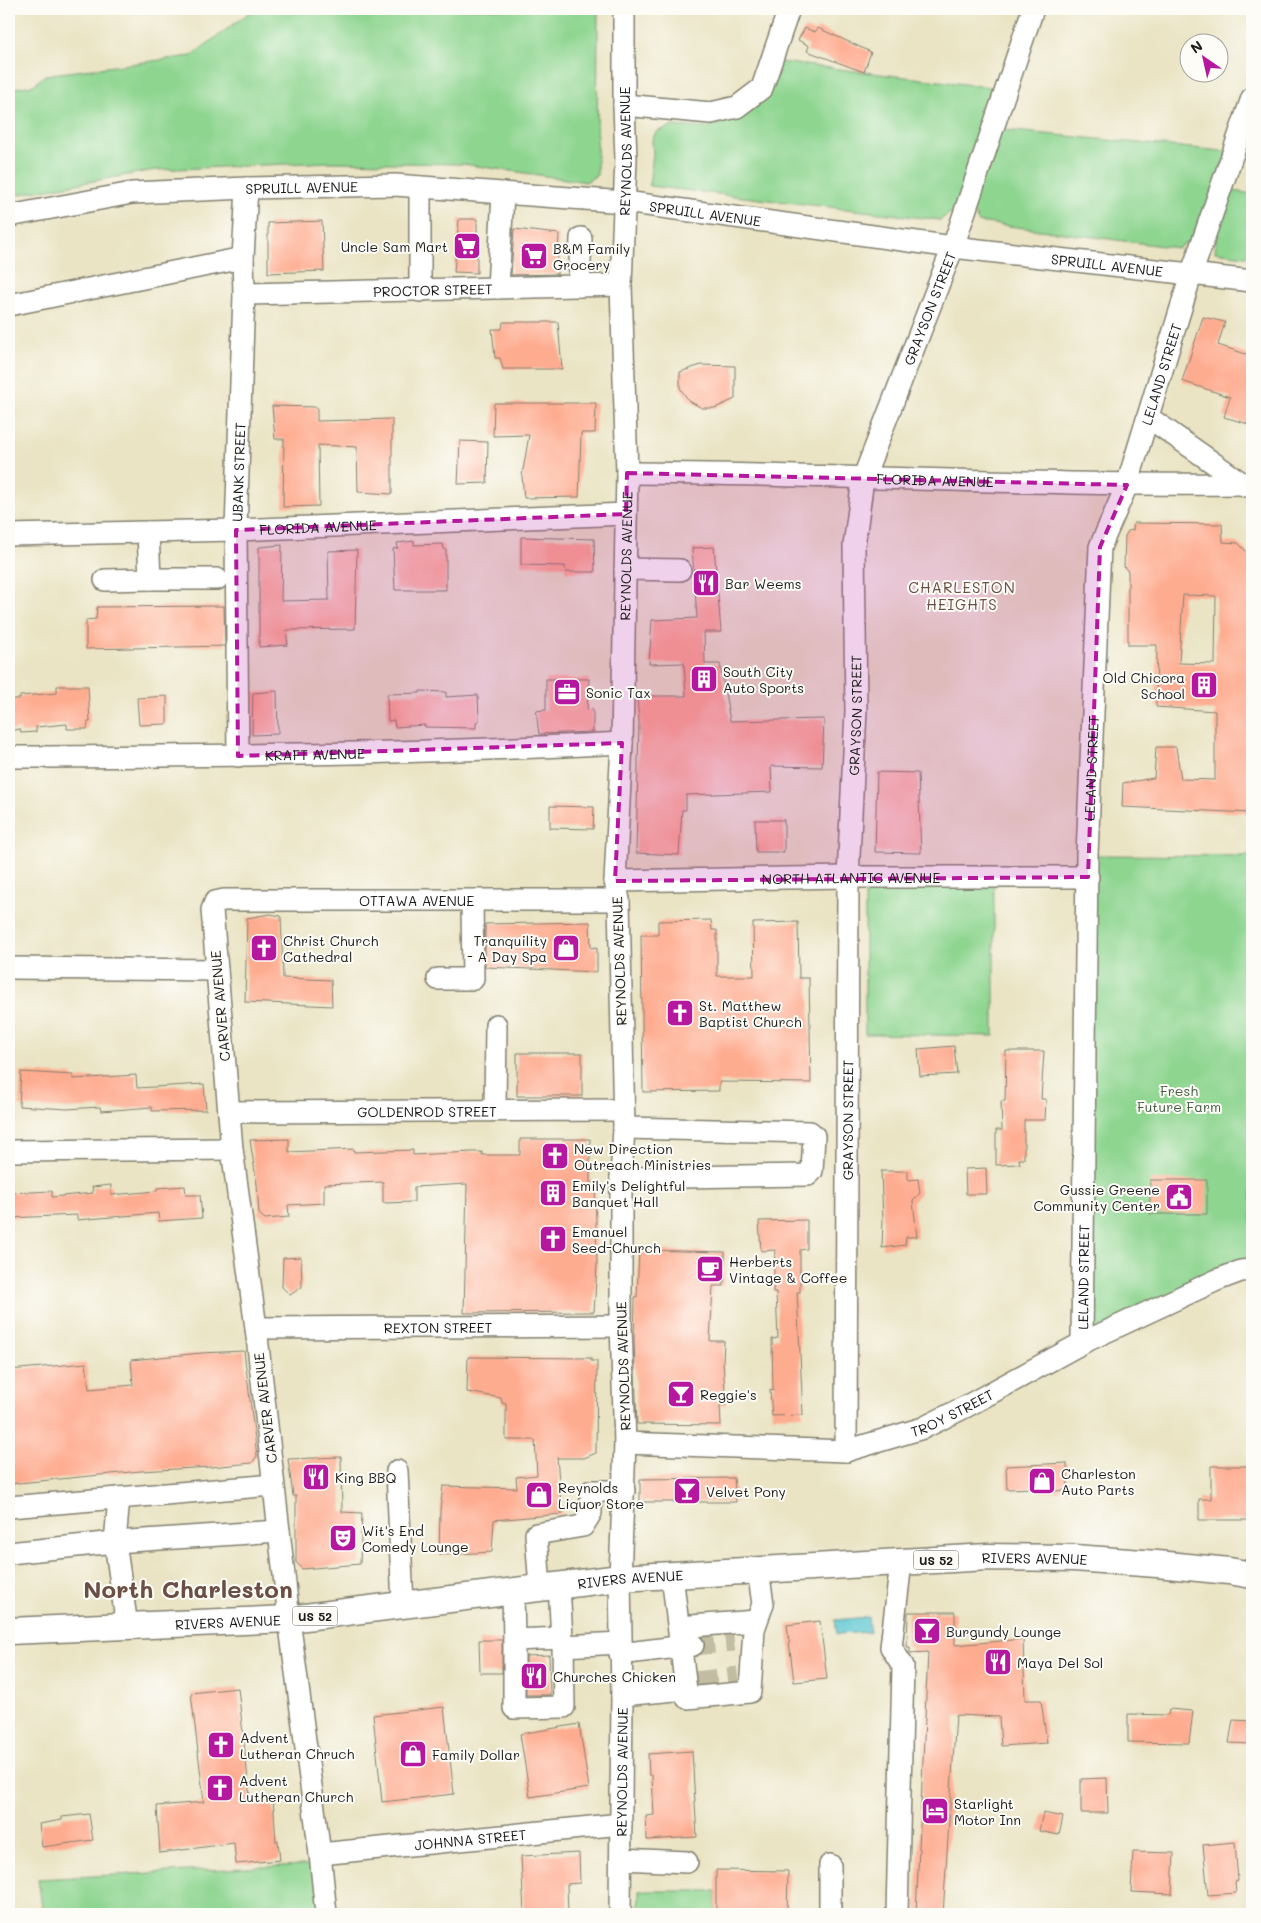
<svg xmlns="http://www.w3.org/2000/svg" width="1261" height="1923" font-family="Mali,sans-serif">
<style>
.green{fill:#8ed590;stroke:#557856}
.water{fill:#59c6d0;stroke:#3a7176}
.building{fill:#feac90;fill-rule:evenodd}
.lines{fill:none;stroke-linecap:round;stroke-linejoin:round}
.minor-tunnel{stroke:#c1bca2;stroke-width:21;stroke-dasharray:21 11;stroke-linecap:butt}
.minor-casing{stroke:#838070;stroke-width:24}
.major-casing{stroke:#838070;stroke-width:29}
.minor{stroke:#fff;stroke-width:21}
.major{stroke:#fff;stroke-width:26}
.marked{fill:#b5179e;fill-opacity:0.2;stroke:#b5179e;stroke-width:4;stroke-dasharray:10 6;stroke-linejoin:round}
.labels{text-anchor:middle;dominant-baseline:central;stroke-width:4;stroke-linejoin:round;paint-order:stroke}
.shield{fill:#fdfcf7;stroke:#605f5e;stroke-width:1}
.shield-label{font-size:12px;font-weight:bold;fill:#1c1c1c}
.street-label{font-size:14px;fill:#1c1c1c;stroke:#fdfcf7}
.poi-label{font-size:14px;fill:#1c1c1c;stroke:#fdfcf7;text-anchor:start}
.park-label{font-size:14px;fill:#445d45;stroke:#fdfcf7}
.neighbourhood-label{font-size:15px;letter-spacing:1px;fill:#6b4e45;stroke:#fdfcf7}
.town-label{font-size:24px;font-weight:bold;fill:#6b4e45;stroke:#fdfcf7}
</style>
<rect width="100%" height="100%" fill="#fdfcf7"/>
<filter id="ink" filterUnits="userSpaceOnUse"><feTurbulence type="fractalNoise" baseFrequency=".02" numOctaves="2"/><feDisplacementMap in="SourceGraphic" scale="10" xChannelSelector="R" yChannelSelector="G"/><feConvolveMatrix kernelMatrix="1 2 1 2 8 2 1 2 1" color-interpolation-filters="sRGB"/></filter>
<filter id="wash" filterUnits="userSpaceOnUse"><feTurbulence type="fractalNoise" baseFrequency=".0096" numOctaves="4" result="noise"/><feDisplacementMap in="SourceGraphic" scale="20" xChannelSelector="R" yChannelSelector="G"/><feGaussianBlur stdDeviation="1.12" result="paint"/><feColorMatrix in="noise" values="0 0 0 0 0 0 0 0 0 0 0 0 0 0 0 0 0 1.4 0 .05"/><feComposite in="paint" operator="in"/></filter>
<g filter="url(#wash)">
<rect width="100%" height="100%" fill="#eae4c4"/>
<path class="green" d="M254,9h344l-1,166 -11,7 -123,-18 -133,-2 -175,8 -146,26v-107l25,-4 11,-10 146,-19z
M780,62l226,27 -13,40 240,23 -12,37 31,5v63l-37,-5 5,-60 -14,38 -28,18 -200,-26 -9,-21 -29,19 -291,-34 4,-32 -1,-14 4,-8 16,-6 34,2 39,-13 14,-12z
M1087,855l165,1v410l-170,76z
M994,886v150l-129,-2v-145z
M321,1864l5,50h-283l-5,-35z
M639,1891h77v23h-77z"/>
<path class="water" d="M868,1617l2,15 -33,2 -2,-14z"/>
<g id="blocks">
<path class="building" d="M805,28l10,4 3,-4 53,24 -7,20 -57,-21 2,-5 -11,-6z
M459,219h18v54l-23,-1z
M322,221l2,50 -56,2v-50z
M514,229l45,5 -2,40 -46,1z
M1203,317l22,5 -7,23 34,11v69l-28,-8 6,-20 -48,-16z
M503,322h55l4,47h-59l-3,-11h-5l-3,-29h10z
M701,365l34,1v33l-20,9h-13l-13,-7 -9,-13v-16z
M494,403h102l-1,30h-14l-2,64 -55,1 -2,-22 7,-41 -36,1z
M272,406l45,1v14l75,-2v75l-34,-2 -1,-45 -39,-2 1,61 -36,1 1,-68h-9z
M460,441l28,1 -1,41 -29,1z
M1134,523l88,1 1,18 15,1 14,14v256l-130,-6 1,-24 31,-5 2,-31h20l5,32 34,1v-69l-59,-4 1,-62h-29v-74l-4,-4 1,-31 3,-5 5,-1zM1183,595l33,1 -1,68 -36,-1z
M521,537l73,2 1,33h-29l-1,-6 -44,-1z
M414,541v4l29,-1 1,5 2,1v40h-51l-2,-41 5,-1 -1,-5z
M282,545l-1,56 48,-1 -1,-49 29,-1 -2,79 -69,1 2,15 -29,2v-100z
M714,547l7,85h-17l1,32h15l10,57 94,-2 -2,48 -51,-1 1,26 -86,3v15h-4l-3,45 -43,-2 3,-132 -2,-25h49l-2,-33 -35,1 3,-44 45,-2 -5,-70z
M224,606l1,40 -139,3v-29l10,-1 1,-12z
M546,679h43l-2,31 6,-1v23l-54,2 -3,-23 10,-1z
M57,686h31l2,36h-2l-1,7h-20v-5l-31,3v5l-15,1 -1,-4 -11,2v-32h11v-3l37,-3z
M277,691l1,43 -26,1 1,-42z
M420,691l26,1v5l32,-2 1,26 -3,1v6l-51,-1v-2l-30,2 -1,-7 -6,1 -1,-27 33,-1z
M167,696v28l-28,1 -2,-27z
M877,772l41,1 3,80 -46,-1z
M550,806l44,1 -1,22 -43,-1z
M755,820h29v32h-28z
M270,914l11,2 2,62 48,2 1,26 -87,-4 2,-84z
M711,920l1,10h5v46h37l-1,-53 45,-1 1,56h10l2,105 -92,-1v9l-76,1 -2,-157h17v-14z
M590,922l1,26 6,-1v25l-112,-5v-43z
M954,1046l3,28 -37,2 -2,-27z
M1006,1051h38l-3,48h5l-1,21h-21v39h-5l1,5 -24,1v-35h6l-1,-29h4z
M517,1053h65v43h-65z
M21,1072l52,3v4l63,-4 1,13 67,-4 2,26 -54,1v-4l-51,4 -1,-4 -33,2 -48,-3z
M289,1139v13l65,-3v3l59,-2v5l58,-3h11v3h38v-16h70v44h5l2,82 -3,47 -130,1 3,-129 -53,3v15l-31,1v-21l-59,2v19l-36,2 1,12 -24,2 -6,-5 -2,-29 -7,-45z
M986,1168l1,26h-21l-1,-25z
M881,1171h27v9l10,-1 2,14 -7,8 4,36h-11l-1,8 -23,3 1,-29z
M1150,1180h57v34h-57z
M111,1185v10l46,-4v-3l28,-2 1,9h14l2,23 -43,3 -1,-8 -81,7v-5l-68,3v-25l43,-2v6l41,-4 -1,-6z
M807,1220v29l-7,1v42h-3l6,123 -31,1 -2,-26 3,1 -1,-52 6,-1 -2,-46h-3l2,-42 -14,1 -2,-30z
M639,1250l86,2 -1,34h-11l-3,55h14l-1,21 3,43h-6l1,20 -84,-1 -3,-83 1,-44h2z
M301,1257l1,30 -12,8 -8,-8 1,-29z
M244,1351l13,105 -5,7 -41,4 -70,4 -132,13v-114l77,-7 3,26 44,-4 -2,-25 70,-7z
M468,1357l123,1v3h6l-1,92 -12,5h-27l5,56 -68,6 -2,32 -53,3 1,-45 3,-24 74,2 -1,-11 21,-2 -2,-35h-29v-36l-4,-1 -1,-5 -34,-6z
M341,1457l1,55 20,1 -2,51 -58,5 -6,-7v-66h-3l-5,-37z
M1067,1463l1,27 -29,2v-4l-32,1 -1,-23z
M1211,1466h41v54h-53v-21h12z
M734,1478l2,24h-96v-23z
M908,1612h47v33l68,-6 2,61h16l6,43 -46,3 -2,-29 -43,-2 -13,199h-27l12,-262 -18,1v-6h-3z
M820,1621l7,58 -33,3 -7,-57z
M479,1640h23v33h-22z
M549,1655l1,40h-24v-39z
M238,1688l12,110h23l3,44 2,-1 2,19 -44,4 -2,-21 -74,10 -3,-47 47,-4 -13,-109z
M444,1707l10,87 -72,8 -9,-87z
M1169,1709l24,2 -4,32 -61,-1v-28l40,1z
M1233,1720l19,1v23l-23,-1z
M579,1724l10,64 -59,9 -10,-63z
M692,1751l5,86 -50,3 -1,-24 8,-1 -2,-40h-3l-1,-21z
M1107,1778l1,35h-27v-34z
M1043,1813l20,4 -4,18 -20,-4z
M89,1814l4,26 -51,7 -3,-23 23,-4v-3z
M1235,1842l3,39 -3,1 1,11 -28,2 -5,-50z
M1133,1852l41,1 -2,41 -41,-2z
M579,1853l1,30 -13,1 1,30h-44l-3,-58z
M716,1870l72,1 -1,43h-71z"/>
</g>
</g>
<g filter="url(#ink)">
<use href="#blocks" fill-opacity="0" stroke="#838070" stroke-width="1"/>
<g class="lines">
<path class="minor-tunnel" d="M693,1645l41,-4
M696,1682l42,-5"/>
<g class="minor-casing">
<g id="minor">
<path d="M624,105l87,8 26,-6 25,-19 27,-79"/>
<path id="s1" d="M9,216l123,-23 115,-5 148,-3 230,17 328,45 299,34"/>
<path d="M579,286l2,-48"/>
<path d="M498,288l5,-95"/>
<path d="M420,291v-104"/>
<path id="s2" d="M244,294l377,-9"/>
<path d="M9,305l234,-47"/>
<path d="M1148,417l98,69"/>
<path id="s3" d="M627,473c205,1 410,13 616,11"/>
<path id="s4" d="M9,535l227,-5 390,-16"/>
<path d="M625,569l55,1"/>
<path d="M150,579h67"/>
<path d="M105,580l45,-1 -2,-47"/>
<path id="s5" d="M238,756l-2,-226 8,-236 -1,-36 4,-70"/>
<path id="s6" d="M9,757c204,-1 409,-3 613,-14"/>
<path id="s7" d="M615,881l233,-4h240"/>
<path d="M9,968l208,2"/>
<path d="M438,979h35l-1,-78"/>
<path d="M495,1110l1,-85"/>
<path id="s8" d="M229,1112l394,-2"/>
<path d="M9,1151l223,-2"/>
<path d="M621,1178l187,-3 4,-4 2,-35 -4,-4 -186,-4"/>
<path id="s9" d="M256,1328l365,-2"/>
<path id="s10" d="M1082,1343l5,-488 13,-308 27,-62 64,-210 61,-177"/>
<path id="s11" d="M625,1443l221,8 77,-23 44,-22 115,-63 135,-63 24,-9 11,-1"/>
<path id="s12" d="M846,1451l2,-574 8,-166 -2,-165 9,-67 90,-232 80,-238"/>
<path d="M397,1471l6,134"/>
<path d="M119,1498l-4,44 12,84"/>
<path d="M9,1507l264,-22"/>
<path d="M9,1553l106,-11 164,-11"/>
<path d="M672,1575l15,123 63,-6 4,-63 9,-25 -5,-34"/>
<path d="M559,1586l3,52 1,8 1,61 -50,1v-68l48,-2"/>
<path d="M540,1588l-4,-54 47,-8 8,-13v-22h33"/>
<path d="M513,1591l1,49"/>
<path d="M679,1627l77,-6"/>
<path d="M563,1646l57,-3"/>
<path d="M620,1654l73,-9"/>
<path d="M622,1695l64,-6"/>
<path id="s13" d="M320,1854l301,-30"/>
<path d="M621,1859l66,3"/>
<path d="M830,1865v49"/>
<path id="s14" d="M326,1914l-6,-60 -31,-235 -33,-291 -24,-179 -20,-239 3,-8 9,-2h395"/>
<path id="s15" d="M620,1914l2,-219 -2,-117 5,-135 -4,-117v-148l3,-50 -5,-228 -4,-19 7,-138 5,-270 -6,-188 5,-126 -2,-54v-96"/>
<path d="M897,1914l6,-248 -12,-19 10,-85"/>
</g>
</g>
<g class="major-casing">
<g id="major">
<path id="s16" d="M9,1631l280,-12 331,-41 368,-21 86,1 83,6 72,7 23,4"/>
</g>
</g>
<use href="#minor" class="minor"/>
<use href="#major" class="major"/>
</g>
</g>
<path class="marked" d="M627,473l500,12 -27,62 -12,330 -473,4 7,-138 -384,13 -2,-226 390,-16z"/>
<defs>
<g id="supermarket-square" transform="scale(1.4375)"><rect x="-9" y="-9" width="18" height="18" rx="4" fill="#b5179e" stroke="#fdfcf7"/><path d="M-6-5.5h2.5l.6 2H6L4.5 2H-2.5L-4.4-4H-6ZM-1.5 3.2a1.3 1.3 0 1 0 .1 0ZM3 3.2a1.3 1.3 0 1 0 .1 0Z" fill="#fff"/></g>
<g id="restaurant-square" transform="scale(1.4375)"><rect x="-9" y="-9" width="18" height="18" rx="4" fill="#b5179e" stroke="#fdfcf7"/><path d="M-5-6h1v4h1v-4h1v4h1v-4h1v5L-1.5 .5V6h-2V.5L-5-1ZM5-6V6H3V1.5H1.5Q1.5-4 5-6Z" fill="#fff"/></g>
<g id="building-square" transform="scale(1.4375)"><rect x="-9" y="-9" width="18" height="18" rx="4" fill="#b5179e" stroke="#fdfcf7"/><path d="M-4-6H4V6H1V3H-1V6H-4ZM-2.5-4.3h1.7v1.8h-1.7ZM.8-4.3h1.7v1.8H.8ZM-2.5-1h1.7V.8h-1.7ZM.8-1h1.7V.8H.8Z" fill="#fff"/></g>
<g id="office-square" transform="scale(1.4375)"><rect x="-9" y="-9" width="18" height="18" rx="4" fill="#b5179e" stroke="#fdfcf7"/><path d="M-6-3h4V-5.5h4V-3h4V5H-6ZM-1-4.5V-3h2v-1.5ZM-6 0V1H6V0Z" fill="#fff"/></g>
<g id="church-square" transform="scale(1.4375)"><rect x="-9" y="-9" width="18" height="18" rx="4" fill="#b5179e" stroke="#fdfcf7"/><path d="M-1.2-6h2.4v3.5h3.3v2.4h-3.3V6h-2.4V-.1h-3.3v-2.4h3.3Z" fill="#fff"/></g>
<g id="shop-square" transform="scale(1.4375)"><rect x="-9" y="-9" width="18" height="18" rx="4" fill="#b5179e" stroke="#fdfcf7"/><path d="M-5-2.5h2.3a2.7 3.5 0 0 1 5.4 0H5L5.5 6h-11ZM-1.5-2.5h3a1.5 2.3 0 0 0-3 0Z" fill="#fff"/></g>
<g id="civic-square" transform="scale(1.4375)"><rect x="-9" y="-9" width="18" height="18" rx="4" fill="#b5179e" stroke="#fdfcf7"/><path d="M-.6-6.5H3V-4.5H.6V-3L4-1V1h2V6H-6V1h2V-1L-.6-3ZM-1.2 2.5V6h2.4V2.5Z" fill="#fff"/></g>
<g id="cafe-square" transform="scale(1.4375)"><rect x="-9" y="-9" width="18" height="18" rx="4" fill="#b5179e" stroke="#fdfcf7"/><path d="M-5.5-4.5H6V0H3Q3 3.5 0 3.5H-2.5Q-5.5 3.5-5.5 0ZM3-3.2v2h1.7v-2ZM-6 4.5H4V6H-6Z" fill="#fff"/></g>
<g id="bar-square" transform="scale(1.4375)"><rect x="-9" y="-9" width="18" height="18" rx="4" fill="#b5179e" stroke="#fdfcf7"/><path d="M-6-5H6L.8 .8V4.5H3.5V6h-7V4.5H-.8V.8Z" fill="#fff"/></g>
<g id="theatre-square" transform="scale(1.4375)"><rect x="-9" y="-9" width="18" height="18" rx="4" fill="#b5179e" stroke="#fdfcf7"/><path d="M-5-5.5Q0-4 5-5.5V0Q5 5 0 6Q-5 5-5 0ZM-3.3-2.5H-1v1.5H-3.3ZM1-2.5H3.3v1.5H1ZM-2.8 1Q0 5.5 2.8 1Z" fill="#fff"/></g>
<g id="hotel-square" transform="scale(1.4375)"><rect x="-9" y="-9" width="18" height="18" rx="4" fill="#b5179e" stroke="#fdfcf7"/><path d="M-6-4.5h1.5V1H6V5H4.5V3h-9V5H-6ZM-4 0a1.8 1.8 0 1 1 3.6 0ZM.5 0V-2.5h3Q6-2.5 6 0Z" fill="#fff"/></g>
</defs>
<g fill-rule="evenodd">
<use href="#supermarket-square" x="467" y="246"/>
<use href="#supermarket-square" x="534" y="256"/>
<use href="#restaurant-square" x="706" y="583"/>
<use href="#building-square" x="704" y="679"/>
<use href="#building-square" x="1204" y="685"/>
<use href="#office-square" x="567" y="692"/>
<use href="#church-square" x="264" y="948"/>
<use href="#shop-square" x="566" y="948"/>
<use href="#church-square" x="680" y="1013"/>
<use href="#church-square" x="555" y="1156"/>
<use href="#building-square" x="553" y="1193"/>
<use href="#civic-square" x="1179" y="1197"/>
<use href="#church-square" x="553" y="1239"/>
<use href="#cafe-square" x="710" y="1269"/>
<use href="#bar-square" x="681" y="1394"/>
<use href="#restaurant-square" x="316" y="1477"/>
<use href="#shop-square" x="1042" y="1481"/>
<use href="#bar-square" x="687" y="1491"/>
<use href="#shop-square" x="539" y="1495"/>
<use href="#theatre-square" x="343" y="1538"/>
<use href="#bar-square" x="927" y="1631"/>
<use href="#restaurant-square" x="998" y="1662"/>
<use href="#restaurant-square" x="534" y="1676"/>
<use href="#church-square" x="221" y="1745"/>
<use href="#shop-square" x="413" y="1754"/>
<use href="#church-square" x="220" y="1788"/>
<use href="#hotel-square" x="935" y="1811"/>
</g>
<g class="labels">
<g class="shield">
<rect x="913.5" y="1550.5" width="45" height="19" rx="4"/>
<rect x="292.5" y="1606.5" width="45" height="19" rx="4"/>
</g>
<g class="shield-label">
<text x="936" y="1560">US 52</text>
<text x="315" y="1616">US 52</text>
</g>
<g class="street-label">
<text stroke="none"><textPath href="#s15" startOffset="1764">REYNOLDS AVENUE</textPath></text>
<text stroke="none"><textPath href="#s1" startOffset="295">SPRUILL AVENUE</textPath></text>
<text stroke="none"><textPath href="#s1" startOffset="700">SPRUILL AVENUE</textPath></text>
<text stroke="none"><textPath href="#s1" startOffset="1105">SPRUILL AVENUE</textPath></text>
<text stroke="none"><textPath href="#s2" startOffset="189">PROCTOR STREET</textPath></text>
<text stroke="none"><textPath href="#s12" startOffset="1156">GRAYSON STREET</textPath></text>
<text stroke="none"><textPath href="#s10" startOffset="980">LELAND STREET</textPath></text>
<text stroke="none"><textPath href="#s5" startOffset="284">UBANK STREET</textPath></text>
<text stroke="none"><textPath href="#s3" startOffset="308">FLORIDA AVENUE</textPath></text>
<text stroke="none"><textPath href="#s4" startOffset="309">FLORIDA AVENUE</textPath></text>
<text stroke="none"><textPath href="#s15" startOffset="1359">REYNOLDS AVENUE</textPath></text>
<text stroke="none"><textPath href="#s12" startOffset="736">GRAYSON STREET</textPath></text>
<text stroke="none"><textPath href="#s6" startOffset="306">KRAFT AVENUE</textPath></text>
<text stroke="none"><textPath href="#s10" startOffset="575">LELAND STREET</textPath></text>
<text stroke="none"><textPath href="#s7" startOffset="236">NORTH ATLANTIC AVENUE</textPath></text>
<text stroke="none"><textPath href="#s14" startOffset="1221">OTTAWA AVENUE</textPath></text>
<text transform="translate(619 961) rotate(-92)">REYNOLDS AVENUE</text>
<text transform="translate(220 1006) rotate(-95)">CARVER AVENUE</text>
<text stroke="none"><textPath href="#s8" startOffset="198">GOLDENROD STREET</textPath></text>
<text stroke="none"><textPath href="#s12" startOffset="331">GRAYSON STREET</textPath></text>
<text stroke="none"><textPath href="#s10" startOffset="66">LELAND STREET</textPath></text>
<text stroke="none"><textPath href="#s9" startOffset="182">REXTON STREET</textPath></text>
<text transform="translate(623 1366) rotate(-92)">REYNOLDS AVENUE</text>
<text transform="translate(265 1408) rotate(-97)">CARVER AVENUE</text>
<text stroke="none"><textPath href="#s11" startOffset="334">TROY STREET</textPath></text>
<text stroke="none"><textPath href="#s16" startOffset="1029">RIVERS AVENUE</textPath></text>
<text stroke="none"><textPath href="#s16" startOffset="624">RIVERS AVENUE</textPath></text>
<text stroke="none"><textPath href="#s16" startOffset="219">RIVERS AVENUE</textPath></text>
<text stroke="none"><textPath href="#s15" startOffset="142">REYNOLDS AVENUE</textPath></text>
<text stroke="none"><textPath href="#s13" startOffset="151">JOHNNA STREET</textPath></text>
</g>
<g class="poi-label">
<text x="448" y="246" text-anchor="end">Uncle Sam Mart</text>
<text x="553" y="248">B&amp;M Family<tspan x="553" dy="16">Grocery</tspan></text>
<text x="725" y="583">Bar Weems</text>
<text x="723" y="671">South City<tspan x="723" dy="16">Auto Sports</tspan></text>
<text x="1185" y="677" text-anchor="end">Old Chicora<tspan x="1185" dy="16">School</tspan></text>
<text x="586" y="692">Sonic Tax</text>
<text x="283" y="940">Christ Church<tspan x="283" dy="16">Cathedral</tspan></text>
<text x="547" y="940" text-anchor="end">Tranquility<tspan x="547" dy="16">- A Day Spa</tspan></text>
<text x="699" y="1005">St. Matthew<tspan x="699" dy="16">Baptist Church</tspan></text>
<text x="574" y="1148">New Direction<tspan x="574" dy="16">Outreach Ministries</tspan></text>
<text x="572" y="1185">Emily's Delightful<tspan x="572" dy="16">Banquet Hall</tspan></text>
<text x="1160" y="1189" text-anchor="end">Gussie Greene<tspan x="1160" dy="16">Community Center</tspan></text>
<text x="572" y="1231">Emanuel<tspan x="572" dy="16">Seed-Church</tspan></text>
<text x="729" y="1261">Herberts<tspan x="729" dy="16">Vintage &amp; Coffee</tspan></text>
<text x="700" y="1394">Reggie's</text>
<text x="1061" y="1473">Charleston<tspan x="1061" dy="16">Auto Parts</tspan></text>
<text x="335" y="1477">King BBQ</text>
<text x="558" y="1487">Reynolds<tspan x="558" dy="16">Liquor Store</tspan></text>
<text x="706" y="1491">Velvet Pony</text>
<text x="362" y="1530">Wit's End<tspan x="362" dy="16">Comedy Lounge</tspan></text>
<text x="946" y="1631">Burgundy Lounge</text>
<text x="1017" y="1662">Maya Del Sol</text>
<text x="553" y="1676">Churches Chicken</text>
<text x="240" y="1737">Advent<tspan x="240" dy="16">Lutheran Chruch</tspan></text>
<text x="432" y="1754">Family Dollar</text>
<text x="239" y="1780">Advent<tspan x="239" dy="16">Lutheran Church</tspan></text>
<text x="954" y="1803">Starlight<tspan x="954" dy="16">Motor Inn</tspan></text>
</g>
<g class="park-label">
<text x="1179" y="1090">Fresh<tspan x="1179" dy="16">Future Farm</tspan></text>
</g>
<g class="neighbourhood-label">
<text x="962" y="587">CHARLESTON<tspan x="962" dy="17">HEIGHTS</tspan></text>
</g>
<g class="town-label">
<text x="188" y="1588">North Charleston</text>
</g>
</g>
<rect width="1261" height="1923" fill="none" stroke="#fdfcf7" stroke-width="30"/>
<g transform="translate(1204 58) rotate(326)"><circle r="24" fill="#fdfcf7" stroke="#a3a29f"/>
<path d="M0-4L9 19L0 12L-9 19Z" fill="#b5179e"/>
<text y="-8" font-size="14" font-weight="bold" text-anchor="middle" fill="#1c1c1c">N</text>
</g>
</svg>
